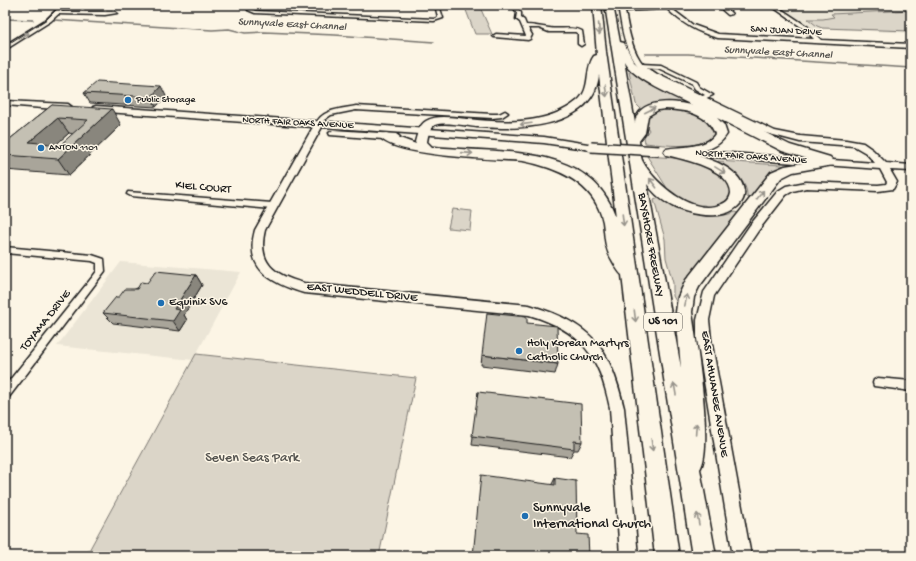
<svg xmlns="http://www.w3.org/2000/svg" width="916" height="561" font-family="'Gochi Hand',sans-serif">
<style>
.built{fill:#ebe5d6}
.green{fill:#dbd5c8;stroke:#7c7872}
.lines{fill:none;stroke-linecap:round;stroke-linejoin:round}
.stream{stroke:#75726c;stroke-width:1.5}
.street-casing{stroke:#1c1c1c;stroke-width:3}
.secondary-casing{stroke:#1c1c1c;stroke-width:3}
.highway-casing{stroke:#1c1c1c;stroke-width:3}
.street{fill:#fcf5e5;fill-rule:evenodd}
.secondary{fill:#fcf5e5;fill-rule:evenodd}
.highway{fill:#fcf5e5;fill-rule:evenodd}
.tram{stroke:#1c1c1c;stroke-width:1}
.secondary-bridge-casing{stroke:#1c1c1c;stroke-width:12;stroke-linecap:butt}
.secondary-bridge{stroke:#fcf5e5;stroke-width:9}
.wall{fill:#a9a59a;stroke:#1c1c1c;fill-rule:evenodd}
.shaded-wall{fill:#89867d;stroke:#1c1c1c}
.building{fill:#c4c0b3;stroke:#1c1c1c;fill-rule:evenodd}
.oneway{stroke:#97938b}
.poi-dot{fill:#1f6fb2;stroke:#fcf5e5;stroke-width:1.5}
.labels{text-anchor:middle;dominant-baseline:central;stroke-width:3;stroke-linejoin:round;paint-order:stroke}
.far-street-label{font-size:10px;fill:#1c1c1c;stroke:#fcf5e5}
.far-poi-label{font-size:10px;fill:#1c1c1c;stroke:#fcf5e5;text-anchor:start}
.far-water-label{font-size:11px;font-style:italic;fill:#575551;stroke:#fcf5e5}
.shield{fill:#fcf5e5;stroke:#5f5d58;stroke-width:1}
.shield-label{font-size:11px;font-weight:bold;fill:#1c1c1c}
.street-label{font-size:12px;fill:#1c1c1c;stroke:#fcf5e5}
.poi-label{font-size:12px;fill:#1c1c1c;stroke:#fcf5e5;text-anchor:start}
.near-park-label{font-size:14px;fill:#555450;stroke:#fcf5e5}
.near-poi-label{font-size:14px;fill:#1c1c1c;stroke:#fcf5e5;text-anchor:start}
</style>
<rect width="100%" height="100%" fill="#fcf5e5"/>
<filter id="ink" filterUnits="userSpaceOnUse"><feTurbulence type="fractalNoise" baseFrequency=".025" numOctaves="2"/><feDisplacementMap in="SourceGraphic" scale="8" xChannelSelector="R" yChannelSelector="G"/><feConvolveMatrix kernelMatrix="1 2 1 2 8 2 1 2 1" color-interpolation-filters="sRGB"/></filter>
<g filter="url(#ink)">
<path class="built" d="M776,5h135v28l-101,-5z
M121,262l120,10 -48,88 -136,-14z"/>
<path class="green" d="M464,5h15l13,29h-17z
M911,10v21l-89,-3 -5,-2 -9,-7h15l11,-2 -3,-3z
M629,72h3c14,15 50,27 69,36l-59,2 -6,-6z
M678,108l25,8 12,15 -1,5c-15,14 -50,9 -69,7l-1,-6 5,-7c-15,-20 18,-21 29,-22z
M647,156l29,2 25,5 25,13 10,17c-5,6 -11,14 -20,14 -7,1 -11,-4 -19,-1l-25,-10z
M718,161l64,4 4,3 -32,31 -7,-2c1,-17 -16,-26 -29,-33z
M659,198c20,16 51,24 76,14l7,3 -24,30 -7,3 -7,8 -4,12 -22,37 -5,-9v-13l-7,-25 -1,-19 -11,-39z
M452,209l20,2 -2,19 -22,-2z
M196,354l220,24 -37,178h-293z"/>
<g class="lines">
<path class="stream" d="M5,19l28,1
M54,20l158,10 17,-1 16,4 19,-1 71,3 99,7
M645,54h43l223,14"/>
<g class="street-casing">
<path id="street" d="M252,5h5l-4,5 3,1 178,8 4,-2 -3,-12h4l4,13 -9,3 -179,-8 -7,-3z
M512,5h4l5,8v5l3,2 2,5c8,0 15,2 23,3 11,2 23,-2 33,3l2,13 -3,2 -3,-2v-11l-3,-1h-26l-10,-4h-11l4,7 -2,4 -2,1 -34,-3 -1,-1 3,-2 30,2 -6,-14 -4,-3 1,-6z
M700,5h32l-7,2 7,7 -4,1 -9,-8 -47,2 21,16 25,9 96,5 -10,-10 -34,-24h5l33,22 13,13 90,4v4l-193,-10c-21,-6 -35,-14 -51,-29l-45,2 -2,-1 2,-1z
M59,12h56l2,1 -12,2 -48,-1v-2z
M641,64l20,1 35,17 3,5 14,8 -11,5h-4v-2l7,-3 -10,-6 -3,-5 -34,-16 -19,-1 -1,-1z
M356,106l136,8h7l6,-3 3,2 -6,4 -10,1 -136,-8 -25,5 -7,5 -3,5 -5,-1c6,-15 26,-15 40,-18z
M128,192l144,11 4,3 -4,3 -141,-13 -4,-2z
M5,247l87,8 12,4 1,12 -96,126 -4,2v-13l89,-111 3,-4v-8l-5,-2 -87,-8z
M878,378l33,3v10l-37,-5 -1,-3 1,-3z"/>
</g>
<g class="secondary-casing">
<path id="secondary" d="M61,5h7l-17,16 -46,29v-5l42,-26z
M618,5h6c3,17 6,40 16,55 4,6 11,10 17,14l118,57 25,5 46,4 17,3 10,7 13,13 25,2v6l-21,-1 7,12 -4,7 -15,2 -72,-3 -13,3 -7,4 -28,36 -44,65 -5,24 2,19 40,217h-18l-36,-217v-19l7,-28 46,-67 28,-34 8,-5 20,-4 72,3 8,-1 1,-2 -7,-13 -211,-15 -2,-2 5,-3 203,14 -9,-10 -12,-7 -54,-4 -38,-10 -111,-54c-26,-19 -28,-43 -33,-73z
M5,101l63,3 4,3 -4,3 -63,-5z
M96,106l448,31 50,8 2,2 -5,3 -47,-7 -222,-16 -57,103c-8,33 9,45 39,53l225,22c61,18 81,41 95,103l14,148h-18l-10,-148c-11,-53 -28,-77 -81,-93l-225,-22c-33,-10 -60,-24 -49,-63l58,-103 -220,-16 -1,-2 1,-2z
M333,130l63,4 4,3 -4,3 -66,-5 -1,-2z"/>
</g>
<g class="highway-casing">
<path id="highway" d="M593,5h8l5,47 73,504h-24l-33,-281c-4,-3 -7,-10 -10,-15 -8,-13 -7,-24 -9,-38 -8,-39 -45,-54 -80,-61 -26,-2 -129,-4 -143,-24l2,-3 4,-1 30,11 -1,-2c2,-7 4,-17 11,-21 12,-7 29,-3 42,-2 36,4 80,6 109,-18 15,-12 7,-32 17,-45l3,-1zM599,75l17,142c-26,-75 -118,-63 -181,-70h-3l-5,-5c1,-6 2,-14 8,-17 9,-4 32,1 42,2 42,3 116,2 122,-52z
M605,5h8l7,37 4,1 10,19 17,14 139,69 40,12 5,5 -2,3 -40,7 -12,6 -82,109 -5,10 -2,15c4,29 22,136 8,157l16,87h-24zM624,61c8,18 52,36 70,45 -18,-5 -56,-9 -59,17zM665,109c20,1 43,4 50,25 -9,15 -35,12 -49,15l-2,3 2,3c17,4 65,14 65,38 -1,6 -4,9 -9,11 -28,13 -66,-19 -79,-42 -3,-5 -3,-14 -4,-21l6,-8 3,-17 10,-6zM717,118l65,33 33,10 -30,5 -14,6 -85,108 -8,17 -2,15 5,56 -34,-184c5,7 12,14 20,19 16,11 54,19 70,4 5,-4 8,-10 7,-16 -3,-24 -37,-33 -56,-38 16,-2 30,-4 39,-19l-3,-9z"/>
</g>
<use href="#street" class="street"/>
<use href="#secondary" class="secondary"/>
<use href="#highway" class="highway"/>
<path class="tram" d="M5,46l42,-27 14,-14"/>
<g class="secondary-bridge-casing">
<path id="secondary-bridge" d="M591,147l68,4"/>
</g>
<use href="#secondary-bridge" class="secondary-bridge"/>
</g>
<path class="wall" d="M84,93l82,3 -10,11 -66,-4z
M52,105l69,20 -52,50 -64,-5v-27zM69,133l4,1 -13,11 -4,-1z
M196,275l6,10 -18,30 3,5 -7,11 -67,-8 -10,-10 16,-16 28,-14z
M482,355l76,9 -3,10 -74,-9z
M478,392l104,50 -4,8h-4l-4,7 -98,-12z
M555,478l22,56 12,22h-116l79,-72z"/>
<path class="shaded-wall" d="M161,86l5,10 -10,11 -5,-10z
M112,109l9,16 -52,50 -11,-16z
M58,118l11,15 -28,25 -12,-16z
M196,275l6,10 -18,30 3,5 -7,11 -7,-10 1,-12z"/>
<path class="building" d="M97,82l64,4 -10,11 -67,-4z
M52,105l60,4 -54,50 -53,-4v-12zM58,118l30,2 -28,25 -31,-3z
M156,271l40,4 -22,34 6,1 -7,11 -70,-8 13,-16h3l6,-8h12l4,-7 6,1z
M487,313l40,4v6l30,3 1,38 -76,-9z
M478,392l103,12 1,38 -8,-1v8l-102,-13z
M481,475l74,10v-7l21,3 1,53 11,1 1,21 -12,-1v1h-104z"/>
<defs><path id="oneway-shaft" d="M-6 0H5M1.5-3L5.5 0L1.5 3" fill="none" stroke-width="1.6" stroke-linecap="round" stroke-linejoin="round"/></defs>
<g class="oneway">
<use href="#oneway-shaft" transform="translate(599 29) rotate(86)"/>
<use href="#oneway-shaft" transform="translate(24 36) rotate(-32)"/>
<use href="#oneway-shaft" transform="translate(606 91) rotate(83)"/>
<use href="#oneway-shaft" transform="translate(650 110) rotate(-27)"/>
<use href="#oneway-shaft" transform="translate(526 124) rotate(173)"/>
<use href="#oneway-shaft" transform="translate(467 153) rotate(4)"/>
<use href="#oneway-shaft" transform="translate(720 170) rotate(31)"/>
<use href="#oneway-shaft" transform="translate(653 183) rotate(-127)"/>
<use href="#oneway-shaft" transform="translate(760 195) rotate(-52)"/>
<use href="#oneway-shaft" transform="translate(623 220) rotate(83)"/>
<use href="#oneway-shaft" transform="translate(686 300) rotate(-78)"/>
<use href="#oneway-shaft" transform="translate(635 316) rotate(83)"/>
<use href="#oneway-shaft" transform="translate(675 389) rotate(-100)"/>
<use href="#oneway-shaft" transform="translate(696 429) rotate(-86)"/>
<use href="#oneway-shaft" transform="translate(652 445) rotate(83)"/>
<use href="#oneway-shaft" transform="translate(698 519) rotate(-100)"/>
</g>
</g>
<g class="poi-dot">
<circle cx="128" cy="100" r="4"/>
<circle cx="41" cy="148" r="4"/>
<circle cx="161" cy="303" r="4"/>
<circle cx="519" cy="351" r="4"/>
<circle cx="525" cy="516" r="4"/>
</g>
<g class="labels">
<g class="far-street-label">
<text transform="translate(786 31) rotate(3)">SAN JUAN DRIVE</text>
<text transform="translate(298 123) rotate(3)">NORTH FAIR OAKS AVENUE</text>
<text transform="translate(751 157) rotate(4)">NORTH FAIR OAKS AVENUE</text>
</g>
<g class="far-poi-label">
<text x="136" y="100">Public Storage</text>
<text x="49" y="148">ANTON 1101</text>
</g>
<g class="far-water-label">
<text transform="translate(292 25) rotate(3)">Sunnyvale East Channel</text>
<text transform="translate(778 53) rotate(3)">Sunnyvale East Channel</text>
</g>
<rect class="shield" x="644" y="313" width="38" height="18" rx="3"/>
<g class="shield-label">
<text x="663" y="322">US 101</text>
</g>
<g class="street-label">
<text transform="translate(203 188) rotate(5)">KIEL COURT</text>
<text transform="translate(650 245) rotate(80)">BAYSHORE FREEWAY</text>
<text transform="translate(362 293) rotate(6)">EAST WEDDELL DRIVE</text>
<text transform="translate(46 321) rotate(-52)">TOYAMA DRIVE</text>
<text transform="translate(714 394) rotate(81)">EAST AHWANEE AVENUE</text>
</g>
<g class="poi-label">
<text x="169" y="303">Equinix SV6</text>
<text x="527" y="344">Holy Korean Martyrs<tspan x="527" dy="14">Catholic Church</tspan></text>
</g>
<g class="near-park-label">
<text x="252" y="458">Seven Seas Park</text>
</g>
<g class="near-poi-label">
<text x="533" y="508">Sunnyvale<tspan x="533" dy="16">International Church</tspan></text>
</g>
</g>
<rect width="916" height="561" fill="none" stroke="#fcf5e5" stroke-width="20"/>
<rect x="10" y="10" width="896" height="541" fill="none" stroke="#1c1c1c" stroke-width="1.5" filter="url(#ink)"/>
</svg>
